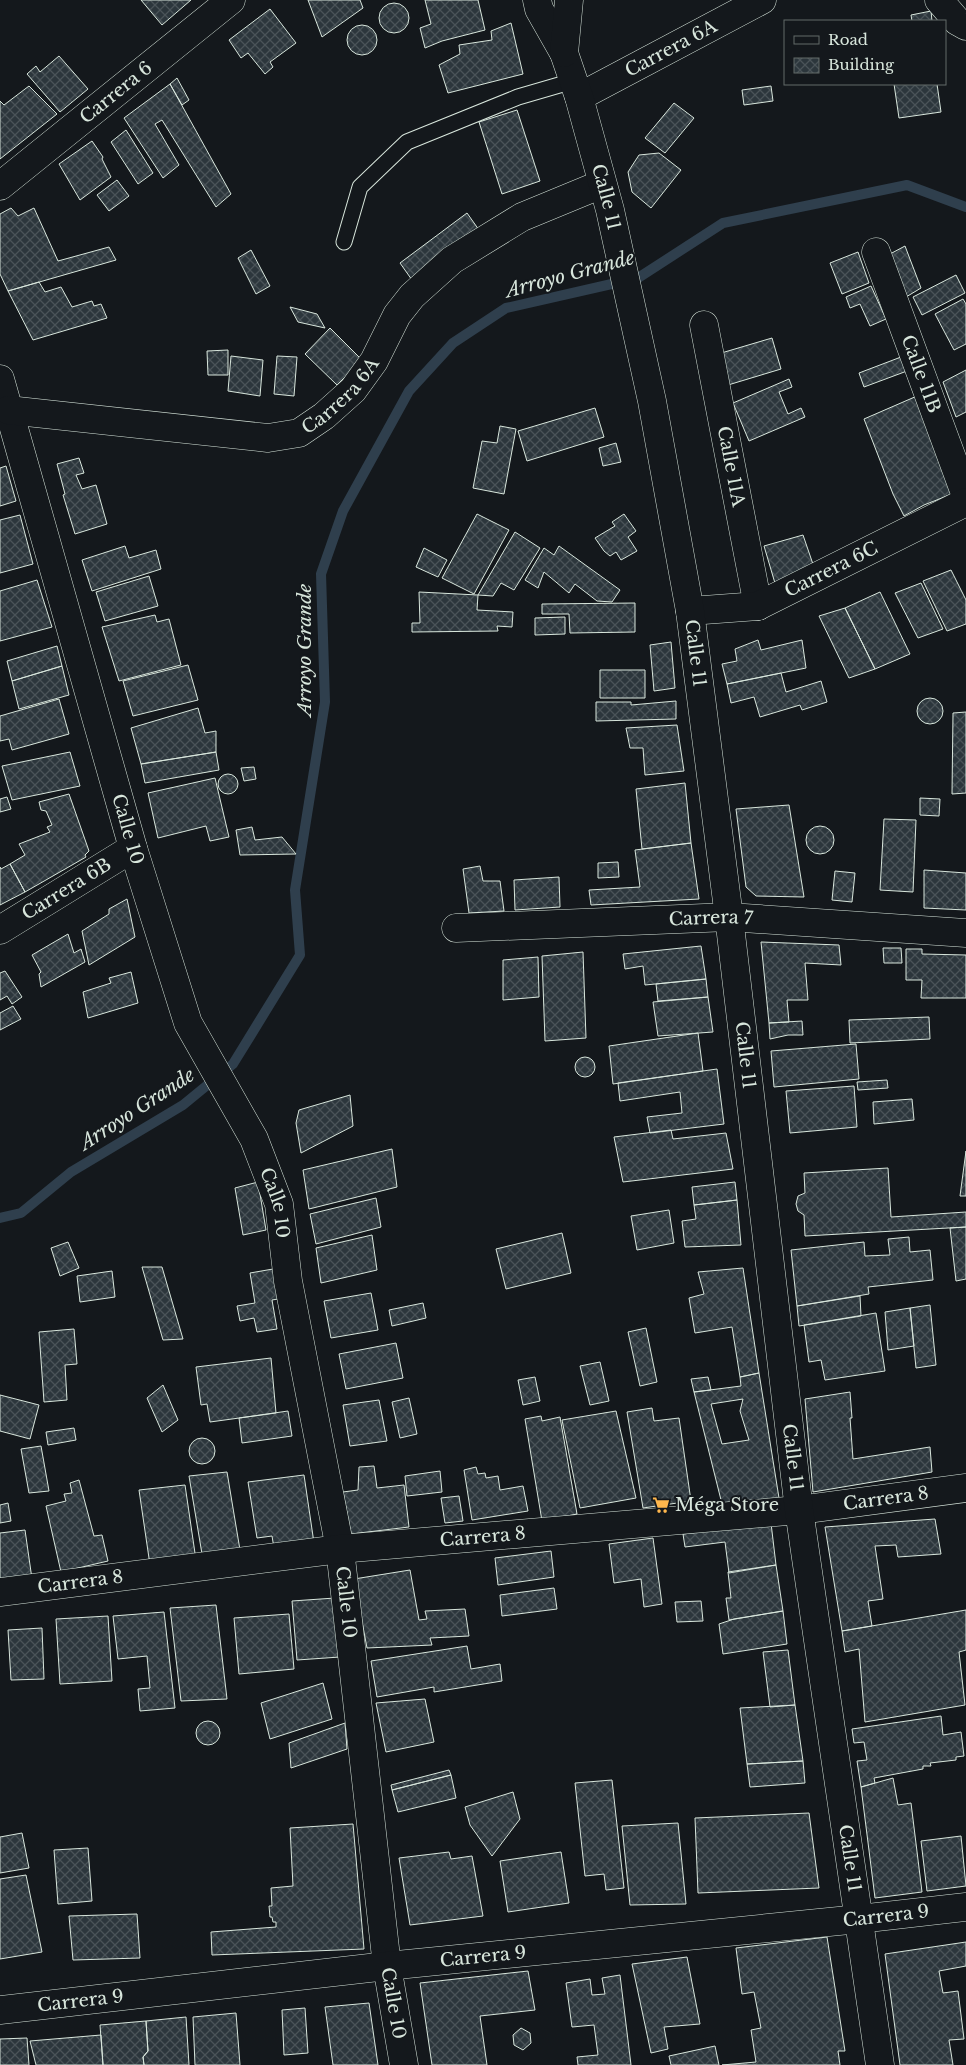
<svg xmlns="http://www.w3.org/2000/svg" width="966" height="2065" font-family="'Libre Baskerville',serif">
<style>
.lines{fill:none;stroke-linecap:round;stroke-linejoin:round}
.stream{stroke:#2f3f4d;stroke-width:10}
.building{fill:url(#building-cross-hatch);stroke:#d8e6dc;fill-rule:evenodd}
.service-casing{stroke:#d8e6dc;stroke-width:17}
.minor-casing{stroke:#d8e6dc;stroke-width:29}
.tertiary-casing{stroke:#d8e6dc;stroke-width:29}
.service{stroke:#14181c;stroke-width:15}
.minor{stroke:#14181c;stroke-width:28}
.tertiary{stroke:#14181c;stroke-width:28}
.labels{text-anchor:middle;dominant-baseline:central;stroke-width:4;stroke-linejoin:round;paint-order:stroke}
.street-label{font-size:18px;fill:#d8e6dc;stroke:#14181c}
.poi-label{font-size:18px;fill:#d8e6dc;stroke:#14181c;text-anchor:start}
.water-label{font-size:19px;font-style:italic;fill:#d8e6dc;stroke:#14181c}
</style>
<defs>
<pattern id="building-cross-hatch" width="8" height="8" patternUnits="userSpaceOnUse" patternTransform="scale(1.25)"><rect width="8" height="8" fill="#2c363c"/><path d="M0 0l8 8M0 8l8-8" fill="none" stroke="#4a5358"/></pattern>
</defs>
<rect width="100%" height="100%" fill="#14181c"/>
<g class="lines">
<path class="stream" d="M0,1218l21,-5 50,-41 112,-67 50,-41 67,-109 -5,-65 30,-188 -4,-128 22,-63 66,-120 44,-48 53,-35 132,-30 85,-55 184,-38 59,22"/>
</g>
<path class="building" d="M141,0h50l-29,25z
M308,0h52l3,8 -41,29z
M425,0h53l7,30 -43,11 -17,7 -5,-20 11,-4z
M379 18a15 15 0 1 1 30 0a15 15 0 1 1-30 0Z
M270,9l26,34 -26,19 3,5 -8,7 -17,-21 -7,5 -12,-18z
M931,11l1,10h-20l-1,-6z
M511,23l12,51 -75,19 -9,-28 21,-11 -1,-9 33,-5 -1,-9z
M347 40a15 15 0 1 1 30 0a15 15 0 1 1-30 0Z
M59,56l29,33 -28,23 -33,-38 9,-8 4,6z
M177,78l12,22 -7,5 -12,-21z
M170,84l61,110 -15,13 -54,-87 -7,4 24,41 -16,13 -39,-60z
M894,84h43l4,28 -42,6z
M29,86l28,28 -57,45v-58l4,4z
M771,86l2,15 -29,4 -2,-15z
M674,103l20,15 -29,35 -20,-15z
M517,110l23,71 -38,13 -23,-72z
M126,130l27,43 -15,11 -27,-42z
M92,141l11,16 -1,2 9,18 -31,23 -21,-36z
M659,153l22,17 -30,38 -19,-16 -4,-20 11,-17z
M117,180l12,16 -20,15 -12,-16z
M11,208l7,8 16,-8 24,53 51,-14 7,13 -108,31 -8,-17v-60z
M467,213l12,17 -67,50 -12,-17z
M905,246l16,42 -15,9 -16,-43z
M251,250l19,36 -14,8 -18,-36z
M858,252l11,31 -27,11 -12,-31z
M956,275l9,18 -43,22 -9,-18z
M39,282l6,10 16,-5 11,20 20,-6 2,5 7,-2 6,14 -74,22 -25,-49z
M871,286l15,33 -16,7 -10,-22 -10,4 -4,-11z
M963,299l3,5v40l-12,6 -19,-36z
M290,307l27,7 8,14 -27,-6z
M330,328l32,32 -25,25 -32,-31z
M772,338l9,31 -53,16 -10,-31z
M228,350v25h-20l-1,-24z
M231,356l32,4 -3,36 -32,-5z
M277,356l20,1 -3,39 -20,-2z
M901,357l6,14 -43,16 -5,-14z
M966,370v42l-10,5 -13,-35z
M789,379l3,8 -13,5 9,22 13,-6 4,9 -56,24 -16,-38z
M917,396l40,96 -33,13 -20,11 -11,-22 -29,-75z
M595,408l9,29 -77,24 -9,-30z
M500,426l16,3 -12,65 -31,-6 9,-47 15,2z
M616,443l5,19 -18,4 -4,-18z
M79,458l5,15 -8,2 6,14 14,-4 11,39 -32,10 -12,-39 2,-1 -8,-30z
M6,466l10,35 -16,5v-38z
M477,514l32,16 -35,64 -32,-16z
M624,514l12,17 -8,6 9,14 -16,9 -5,-8 -6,4 -6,-5 -9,-13 20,-12 -3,-4z
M20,515l13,49 -33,9v-53z
M515,532l25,16 -26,42 -13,-7 -8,13 -15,-1z
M803,535l13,38 -39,17 -13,-44z
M125,546l4,12 27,-8 5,19 -69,22 -10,-31z
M559,546l61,44 -8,12 -15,-1 -22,-17 -6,9 -25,-21 -6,16 -13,-8 19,-32 10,7z
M424,548l23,12 -9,17 -22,-10z
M951,570l15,30v24l-19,7 -24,-50z
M149,576l9,30 -53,15 -9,-29z
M37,580l15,47 -52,14v-50z
M921,583l22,46 -25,9 -23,-45z
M419,592l59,3 -1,15 36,2 -1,15 -15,-1 1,5 -86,1v-9h8z
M880,592l30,62 -35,15 -30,-61z
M635,603v29l-65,1 -1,-19h-27v-10z
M845,608l30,61 -26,9 -30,-62z
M155,615l2,7 12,-3 12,46 -62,16 -17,-54z
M565,617v17l-30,1v-17z
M758,640l3,10 41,-10 4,28 -79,16 -5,-20 15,-3 -2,-12z
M671,642l4,46 -21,3 -4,-46z
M57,646l5,20 -50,15 -5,-20z
M188,665l10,35 -65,16 -10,-35z
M62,666l7,29 -50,14 -7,-28z
M600,670h45v28h-45z
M781,673l5,19 35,-11 6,21 -25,8 -2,-5 -40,12 -6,-20 -23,6 -4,-19z
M917 711a13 13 0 1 1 26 0a13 13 0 1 1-26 0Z
M59,699l10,35 -57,16 -3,-11 -9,2v-25z
M676,701v18l-80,2v-19h35v3z
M198,708l7,25 11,-2v21l-75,12 -10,-36z
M966,712v81l-14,1 1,-81z
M677,725l7,46 -39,4 -2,-27h-13l-4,-20z
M70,752l10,34 -68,14 -10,-34z
M216,752l3,18 -74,13 -4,-19z
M254,767l2,12 -12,2 -3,-13z
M218 784a10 10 0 1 1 20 0a10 10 0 1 1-20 0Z
M215,778l14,59 -19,4 -4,-15 -48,12 -10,-45z
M685,783l6,60 -49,6 -6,-60z
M69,794l20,57 -4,4 1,2 -61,35 -15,-28 15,-9 -6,-11 31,-12 -3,-5 5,-2 -6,-14 -5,-1 -2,-8z
M7,797l4,12 -11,3v-13z
M920,798l20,1 -1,17 -19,-1z
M789,805l15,92 -48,-1 -10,-9 -10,-78z
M884,819l32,1 -3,72 -33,-2z
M806 840a14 14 0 1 1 28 0a14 14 0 1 1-28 0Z
M252,827l3,13 27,-3 14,17 -56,1 -4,-25z
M691,843l8,56 -108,6 -2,-15 51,-3 -5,-37z
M618,862l1,15 -21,1v-15z
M10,864l15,28 -25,13v-38l1,2z
M480,866l3,15h17l4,30 -35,2 -6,-44z
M924,870l42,3v37l-42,-2z
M835,871l20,2 -3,29 -20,-2z
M559,877l1,30 -45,3 -1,-30z
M127,899l8,38 -46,28 -7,-34 27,-17v-5z
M68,934l6,19 7,-4 4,13 -44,25 -2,-13 2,-2 -9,-17z
M761,942l78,3 2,20 -36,-2 3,37h-21l2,22 -20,1z
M701,946l5,33 -61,6 -2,-19 -18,3 -2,-15z
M883,948h18l1,15h-18z
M906,949h16v5l44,1v43h-45l1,-18h-16z
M583,952l3,86 -41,3 -3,-85z
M538,957l1,40 -36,3v-40z
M5,971l17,26 -10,7 -5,-8 -7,4v-27z
M131,972l7,31 -50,15 -5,-26 28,-9 -2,-5z
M706,979l2,18 -50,4 -2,-17z
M708,997l5,35 -55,4 -5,-34z
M13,1006l8,13 -21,11v-17z
M929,1017l1,22 -80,4 -1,-23z
M802,1021l1,14h-15l-18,4 -1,-16z
M698,1033l5,38 -90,13 -4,-38z
M856,1044l3,35 -85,8 -3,-36z
M575 1067a10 10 0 1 1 20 0a10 10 0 1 1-20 0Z
M717,1069l7,55 -74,9 -3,-16 35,-4 -2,-21 -60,9 -2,-18z
M887,1080l1,8 -30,2 -1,-8z
M854,1086l3,41 -67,6 -4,-42z
M350,1095l3,31 -52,27 -5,-30 3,-13z
M912,1099l2,21 -40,4 -1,-22z
M671,1130l2,9 53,-6 7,36 -110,13 -9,-45z
M392,1149l5,38 -88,22 -6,-39z
M966,1151v45h-6z
M888,1168l3,49 75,-5v15l-161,9 -1,-21 -6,-4 -2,-7 2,-8 7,-3 -1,-20z
M258,1182l8,48 -23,5 -8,-47z
M735,1182l2,18 -43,5 -2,-18z
M376,1198l5,29 -65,17 -6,-30z
M737,1200l4,45 -56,2 -3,-26 14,-2 -2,-14z
M669,1210l5,33 -37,7 -6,-34z
M966,1227v52l-10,2 -6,-53z
M562,1233l9,40 -65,16 -10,-40z
M372,1235l5,35 -56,13 -5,-35z
M909,1237l1,15 20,-2 3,30 -65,7 1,7 -72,12 -6,-56 73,-8 1,14 25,-1 -2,-16z
M68,1242l11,26 -19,8 -9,-28z
M142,1267h20l21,72 -20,1z
M743,1268l16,105 -19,4 -8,-50 -37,6 -6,-35 15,-4 -6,-22z
M273,1269l5,30 -6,1 5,29 -20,3 -3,-14 -14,3 -3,-15 18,-3 -5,-30z
M112,1271l3,26 -35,5 -3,-26z
M371,1293l7,37 -47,8 -7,-37z
M860,1296l1,20 -62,10 -2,-20z
M423,1303l3,15 -34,8 -3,-16z
M930,1305l6,60 -20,3 -6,-60z
M910,1308l4,38 -26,4 -3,-38z
M876,1313l9,58 -60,9 -4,-20 -12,2 -5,-37z
M646,1328l11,54 -17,4 -12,-54z
M74,1329l3,35 -12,1 2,35 -23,2 -5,-70z
M396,1343l7,35 -57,11 -7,-35z
M271,1358l5,55 -66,9 -3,-18 -6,1 -5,-38z
M600,1362l9,39 -19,4 -10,-39z
M759,1373l20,125 -57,6 -28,-112 47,-6 -1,-9zM743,1399l-3,12 9,29 -27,4 -11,-40z
M535,1377l5,24 -17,4 -5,-25z
M708,1377l3,13 -17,2 -3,-13z
M163,1385l15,35 -16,12 -15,-34z
M850,1392l2,26h-2l3,41 77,-12 2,25 -119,20 -8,-93z
M0,1395l39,10 -9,34 -30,-8z
M409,1398l8,36 -17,4 -8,-36z
M379,1400l8,41 -37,5 -7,-41z
M652,1408l2,13 25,-3 12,83 -48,7 -16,-96z
M288,1411l4,25 -50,7 -3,-25z
M616,1411l20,87 -56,10 -18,-88z
M541,1416l1,5 18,-4 17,97 -35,7 -17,-102z
M74,1428l2,12 -28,5 -2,-13z
M189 1451a13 13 0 1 1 26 0a13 13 0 1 1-26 0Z
M41,1446l8,45 -20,2 -8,-44z
M374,1466l3,22 27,-3 5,42 -58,7 -8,-42 15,-2 1,-23z
M476,1467l2,7 7,-1 1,5 12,-2 2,14 23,-4 5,25 -56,9 -8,-50z
M440,1471l2,21 -35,4 -2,-20z
M227,1472l14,84 -38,4 -14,-84z
M304,1475l10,68 -40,5 -2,-12 -15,2 -9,-56z
M79,1480l15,56 8,-1 6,26 -47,11 -15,-66 20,-5 -2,-7 8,-1 -2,-10z
M185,1485l11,75 -46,5 -11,-75z
M459,1496l4,25 -18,2 -4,-25z
M8,1503l3,18 -11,2v-18z
M935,1519l6,35 -43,3 -2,-12 -21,1 8,53 -15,2 4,25 -30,5 -17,-104z
M771,1523l5,42 -47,8 -4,-31 -40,5 -2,-13z
M25,1530l7,49 -32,4v-50z
M653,1538l9,66 -18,3 -3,-28 -27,4 -5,-39z
M551,1551l3,26 -56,8 -3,-27z
M776,1565l7,46 -54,9 -3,-22h5l-3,-26z
M410,1570l9,50 8,-1 -2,-8 40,-2 4,27 -39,2 2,7 -65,3 -13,-69z
M554,1588l3,21 -55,7 -2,-21z
M335,1598l5,59 -43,3 -5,-59z
M701,1601l2,20 -26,1 -2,-20z
M216,1605l11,94 -46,2 -11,-93z
M966,1610v40l-7,2 6,53 -100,17 -6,-73 -14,3 -3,-21z
M783,1611l4,33 -64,10 -4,-30 15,-5z
M164,1612l11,96 -35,3 -2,-22 12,-1 -3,-32 -29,3 -5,-43z
M289,1614l5,55 -55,5 -5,-56z
M108,1616l4,65 -52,3 -4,-65z
M42,1628l2,51 -33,1 -3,-50z
M467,1646l4,23 29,-5 2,17 -68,11v-5l-57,10 -6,-36z
M788,1650l7,55 -25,2 -7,-55z
M323,1683l9,36 -62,20 -9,-36z
M425,1699l9,43 -48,10 -10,-49z
M795,1705l8,56 -56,3 -7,-56z
M941,1716l2,19 18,-3 3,24 -8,1v3l-26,3 1,3h-8v3l-49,9 1,5 -14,4 -4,-26 10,-1 -3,-18 -10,1 -2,-14z
M196 1733a12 12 0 1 1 24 0a12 12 0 1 1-24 0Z
M345,1723l2,26 -56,19 -2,-25z
M803,1761l2,22 -55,4 -3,-23z
M449,1770l2,5 -59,15 -1,-5z
M451,1775l5,23 -58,14 -6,-22z
M893,1778l5,27 13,-2 11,89 -47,6 -14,-111z
M612,1780l12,108 -18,2 -2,-16 -19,2 -10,-93z
M513,1792l7,27 -28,37 -22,-31 -5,-18z
M809,1813l10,75 -121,5 -3,-75z
M678,1823l8,81 -56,1 -8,-79z
M353,1824l11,125 -152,6 -1,-23 65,-5v-5h-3l-1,-5h-2l-1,-11h3l-1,-18 22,-2 -3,-58z
M22,1833l7,35 -29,5v-36z
M961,1836l5,50 -39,5 -6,-50z
M88,1848l4,53 -34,3 -4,-54z
M449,1852l2,7 21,-3 11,60 -73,9 -11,-67z
M561,1852l8,51 -61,9 -8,-51z
M26,1875l16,77 -42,7v-80z
M137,1914l3,44 -67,2 -4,-44z
M827,1937l18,114h-7l2,14h-118l34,-3 -5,-32 10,-2 -7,-36 -12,2 -6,-46z
M966,1942v24l-27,5 4,22 15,-2 6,48 -15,1 4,25h-53l-15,-111z
M687,1957l13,67 -36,3 4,22 -17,4 -19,-89z
M528,1971l7,39 -55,6 7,49h-55l-12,-82z
M620,1975l11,90h-53l-1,-8 21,-2 -4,-30 -22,2 -6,-44 24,-4 2,16 13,-1 -3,-16z
M369,2003l9,62h-45l-8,-58z
M305,2008l3,45 -24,2 -2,-45z
M236,2013l4,52h-45l-2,-48z
M186,2017l3,48h-45l-1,-8 5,-6 -2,-30z
M146,2021l2,30 -5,6 1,8h-41l-3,-40z
M521,2028l9,5 1,10 -8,7 -9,-5 -1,-10z
M101,2035l2,30h-67l-6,-24z
M27,2038l2,27h-29v-26z
M715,2046l4,19h-48l-2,-9z"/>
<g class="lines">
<g class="service-casing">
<path id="service" d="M344,242l16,-55 47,-45 111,-45 55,-16"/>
</g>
<g class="minor-casing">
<g id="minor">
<path d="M939,0l18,21 9,5"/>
<path id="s1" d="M579,97l183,-97"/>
<path id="s2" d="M0,186l231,-186"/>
<path id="s3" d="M876,252l90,244"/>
<path id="s4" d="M704,325l54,281"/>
<path id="s5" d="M0,379l133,469 55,175 66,116 25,65 9,77 52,268 47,417 17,99"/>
<path id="s6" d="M8,410l260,28 31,-5 25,-17 29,-26 21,-29 23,-46 15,-19 40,-36 70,-43 80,-33"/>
<path id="s7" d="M690,611l68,-5 208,-104"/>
<path id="s8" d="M456,928l273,-11 237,16"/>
<path id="s9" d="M0,930l133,-82"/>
<path id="s10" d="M0,1592l340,-43 459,-39 167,-22"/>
<path id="s11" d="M0,2010l387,-44 472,-47 107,-12"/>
</g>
</g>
<g class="tertiary-casing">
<g id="tertiary">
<path id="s12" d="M537,0l2,9 25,44 15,44 31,113 42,191 38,210 39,306 70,593 81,555"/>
<path d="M564,53l5,-53"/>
</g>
</g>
<use href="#service" class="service"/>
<use href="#minor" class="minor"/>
<use href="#tertiary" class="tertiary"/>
</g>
<defs>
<g id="supermarket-bare" transform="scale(1.35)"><path d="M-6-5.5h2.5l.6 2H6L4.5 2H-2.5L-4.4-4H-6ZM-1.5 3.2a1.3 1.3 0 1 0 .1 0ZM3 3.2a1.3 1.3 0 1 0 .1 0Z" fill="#ffb74d" stroke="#14181c" stroke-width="2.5" paint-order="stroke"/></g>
</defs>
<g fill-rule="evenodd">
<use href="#supermarket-bare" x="661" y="1505"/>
</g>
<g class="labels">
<g class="street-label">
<text stroke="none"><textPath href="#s1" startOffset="104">Carrera 6A</textPath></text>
<text stroke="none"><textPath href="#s2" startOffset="149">Carrera 6</textPath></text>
<text stroke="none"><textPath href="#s12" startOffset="210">Calle 11</textPath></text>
<text stroke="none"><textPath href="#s3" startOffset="130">Calle 11B</textPath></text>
<text stroke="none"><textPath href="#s6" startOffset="349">Carrera 6A</textPath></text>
<text stroke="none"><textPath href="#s4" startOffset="144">Calle 11A</textPath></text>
<text stroke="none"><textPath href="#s7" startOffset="150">Carrera 6C</textPath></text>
<text stroke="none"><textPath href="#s12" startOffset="675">Calle 11</textPath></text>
<text stroke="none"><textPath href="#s5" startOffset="468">Calle 10</textPath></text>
<text stroke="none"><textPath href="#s9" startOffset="78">Carrera 6B</textPath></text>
<text stroke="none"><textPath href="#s8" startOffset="255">Carrera 7</textPath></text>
<text stroke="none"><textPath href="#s12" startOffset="1080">Calle 11</textPath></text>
<text stroke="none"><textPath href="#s5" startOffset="872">Calle 10</textPath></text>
<text stroke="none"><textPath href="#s12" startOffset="1485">Calle 11</textPath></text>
<text stroke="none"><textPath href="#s10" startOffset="891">Carrera 8</textPath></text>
<text stroke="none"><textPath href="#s10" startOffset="486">Carrera 8</textPath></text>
<text stroke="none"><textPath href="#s10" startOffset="81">Carrera 8</textPath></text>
<text stroke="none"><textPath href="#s5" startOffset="1278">Calle 10</textPath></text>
<text stroke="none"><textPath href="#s12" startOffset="1890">Calle 11</textPath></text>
<text stroke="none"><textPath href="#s11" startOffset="891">Carrera 9</textPath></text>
<text stroke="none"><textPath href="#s11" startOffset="486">Carrera 9</textPath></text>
<text stroke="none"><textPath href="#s11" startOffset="81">Carrera 9</textPath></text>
<text stroke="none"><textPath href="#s5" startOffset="1682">Calle 10</textPath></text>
</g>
<g class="poi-label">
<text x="675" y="1505">Méga Store</text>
</g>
<g class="water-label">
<text transform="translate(570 274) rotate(-15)">Arroyo Grande</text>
<text transform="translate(304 650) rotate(-90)">Arroyo Grande</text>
<text transform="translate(137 1109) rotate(-33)">Arroyo Grande</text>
</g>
</g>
<rect x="784" y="20" width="162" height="65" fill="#14181c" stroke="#626a69"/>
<rect x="794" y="36" width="25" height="8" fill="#14181c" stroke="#626a69"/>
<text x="828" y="45" font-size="15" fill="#d8e6dc">Road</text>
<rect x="794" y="58" width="25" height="15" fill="url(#building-cross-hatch)" stroke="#626a69"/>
<text x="828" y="70" font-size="15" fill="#d8e6dc">Building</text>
</svg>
